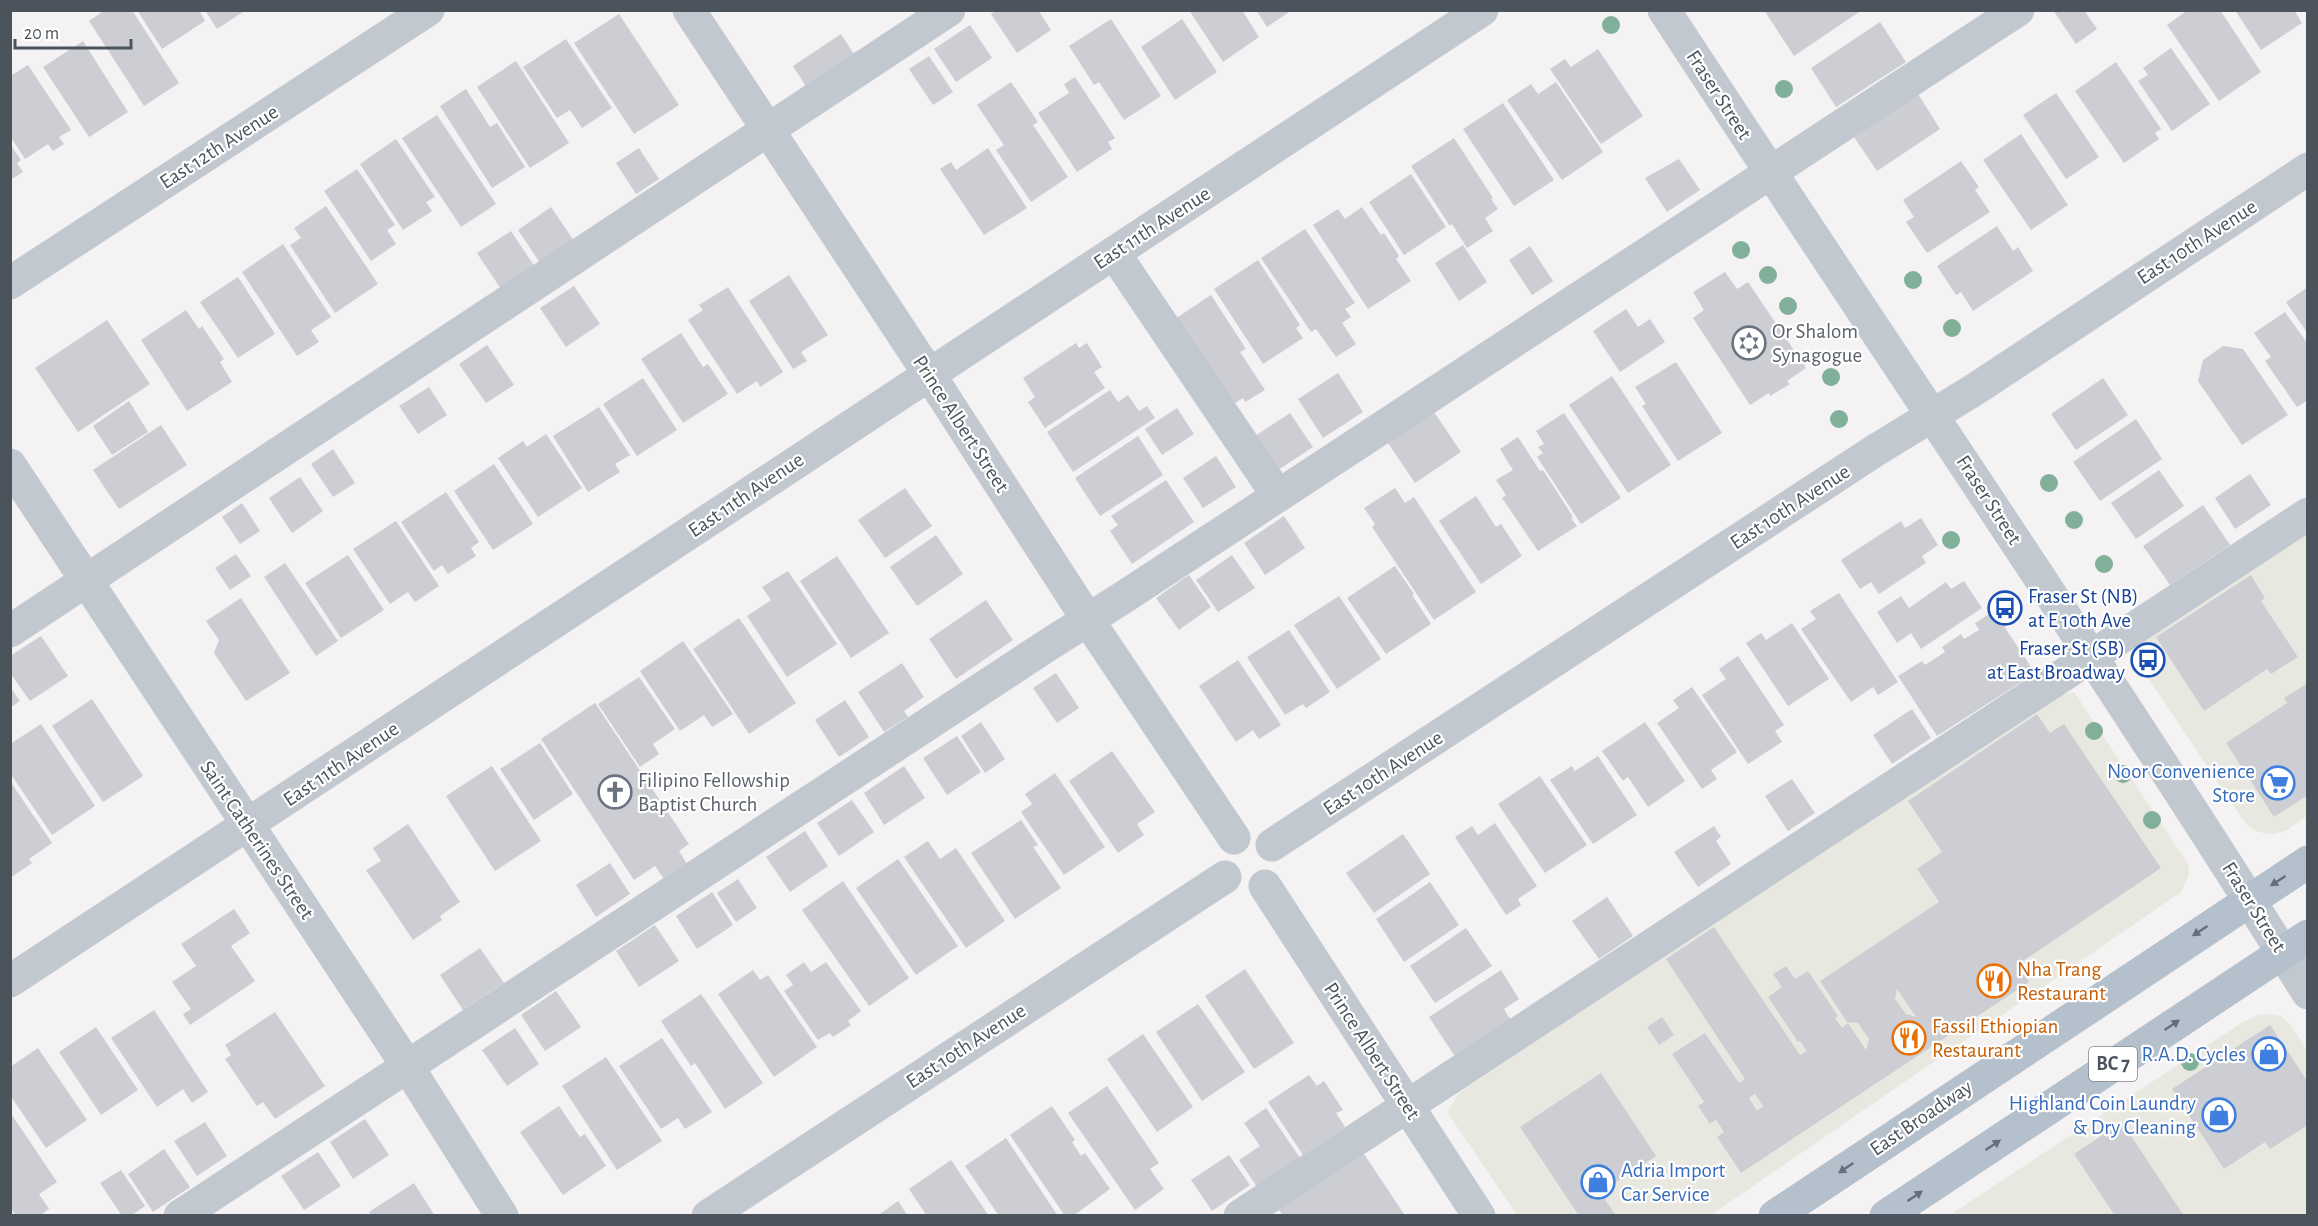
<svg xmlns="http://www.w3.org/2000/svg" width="2318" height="1226" font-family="'Alegreya Sans',sans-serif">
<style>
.commercial{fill:#e9e8e0}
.building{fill:#ccced4;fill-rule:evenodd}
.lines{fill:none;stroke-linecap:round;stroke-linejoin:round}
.minor{stroke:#c1c8cf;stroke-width:33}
.major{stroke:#b5c0cd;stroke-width:33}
.tree{fill:#80af9a}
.oneway{fill:#666f79}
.labels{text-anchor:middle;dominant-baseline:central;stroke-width:4.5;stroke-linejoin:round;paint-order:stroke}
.shield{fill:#fff;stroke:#81878e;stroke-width:1.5}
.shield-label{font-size:20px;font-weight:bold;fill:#4b545d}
.street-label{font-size:21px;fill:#4b545d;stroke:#fff}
.worship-label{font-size:21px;fill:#5b616d;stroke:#fff;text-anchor:start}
.transit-label{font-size:21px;fill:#164399;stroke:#fff;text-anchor:start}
.shop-label{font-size:21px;fill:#366cbe;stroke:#fff;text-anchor:end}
.food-label{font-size:21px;fill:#c56008;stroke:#fff;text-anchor:start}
</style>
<rect width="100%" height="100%" fill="#f4f2f2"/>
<path class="commercial" d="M2307,527v289l-20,14 -13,4 -11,-1 -10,-3 -10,-10 -111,-166 11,-17z
M2074,692l114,172 1,11 -8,17 -470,323h-194l-70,-103 13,-20 593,-395z
M2269,1014l12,2 9,8 17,26v165l-359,1 295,-194 15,-7z"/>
<path class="building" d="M105,10h27l47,73 -35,23 -55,-85z
M137,10h62l6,11 -43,28z
M205,10h41l-29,19z
M997,10h41l13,20 -34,23 -26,-39z
M1189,10h53l17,27 -36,25z
M1256,10h36l-25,17z
M1764,10h98l-68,46z
M2053,10h31l13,19 -21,15z
M2188,10h32l41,62 -42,29 -52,-76z
M2235,10h59l8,13 -41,27z
M619,14l60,91 -45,29 -60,-91z
M1111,19l50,77 -37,24 -25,-38 -5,3 -25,-39z
M1182,19l35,53 -42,28 -34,-53z
M1880,22l26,40 -70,45 -25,-39z
M970,25l22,33 -36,24 -22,-33z
M841,34l14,22 -48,32 -14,-22z
M566,39l46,69 -30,20 -12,-18 -13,8 -34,-51z
M83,41l45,71 -39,25 -46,-70z
M2171,48l39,56 -38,27 -34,-50 10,-6 -5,-7z
M1598,49l45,67 -42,28 -51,-75 15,-10 6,8z
M929,56l24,36 -20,13 -24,-36z
M516,61l53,82 -39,25 -53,-81z
M2116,62l45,67 -6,4 4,6 -35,24 -49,-72z
M28,65l43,65 -12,7 5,7 -11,7 -5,-7 -23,15 -15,-23v-60z
M1075,77l40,61 -7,4 4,7 -35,23 -39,-59 31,-20 -5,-9z
M1011,82l27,40 -5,3 35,52 -37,25 -35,-52 8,-5 -27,-40z
M1556,82l47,70 -41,28 -55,-80 24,-16 7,10z
M466,89l24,38 7,-4 28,44 -33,21 -52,-82z
M2056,93l43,64 -33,22 -43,-64z
M1918,94l22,35 -63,42 -23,-34z
M1503,103l51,77 -40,26 -51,-77z
M437,115l59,89 -35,23 -59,-89z
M2021,134l47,71 -37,25 -48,-70z
M1454,138l39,60 -2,1 7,10 -13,9 8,13 -26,17 -15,-24 -2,2 -39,-60z
M396,139l39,58 -9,5 6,9 -29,19 -43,-66z
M10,144l11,16 -4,3 6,9 -13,8z
M639,148l20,31 -23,15 -20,-31z
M988,148l39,60 -43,27 -44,-66 11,-7 5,8z
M1679,159l21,31 -33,22 -22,-34z
M1961,161l18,26 -4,3 15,22 -63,41 -21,-31 8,-5 -11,-17z
M357,169l38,56 -8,5 9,14 -25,17 -47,-70z
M1411,174l35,53 -42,28 -35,-53z
M326,206l52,78 -43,29 -45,-68 11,-7 -7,-10z
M551,207l23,34 -34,22 -22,-33z
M1362,207l19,28 3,-2 15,23 -3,3 15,22 -43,28 -55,-84 25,-16 7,10z
M1997,226l16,25 5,-4 15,24 -60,40 -12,-19 -5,3 -19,-29z
M1305,229l50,74 -10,6 6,8 -9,6 14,21 -20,13 -20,-28 -5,3 -50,-74z
M511,231l24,36 -34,22 -24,-36z
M283,244l48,73 -20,13 8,12 -22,14 -55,-84z
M1463,245l24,37 -28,19 -24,-38z
M1530,246l23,35 -21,14 -23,-35z
M1258,260l42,65 -4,3 7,10 -40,26 -49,-75z
M1725,272l12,17 11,-7 58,86 -19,13 3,3 -20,12 -1,-3 -19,12 -57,-87 11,-8 -11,-18z
M789,275l39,60 -27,17 6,9 -14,8 -44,-68z
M238,277l37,57 -37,24 -38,-56z
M574,286l26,38 -34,23 -26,-39z
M728,287l55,85 -23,15 -3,-6 -20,13 -49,-74 15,-10 -4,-5z
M2308,287v47l-22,-32z
M1211,295l35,54 -6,3 25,38 -20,12 -2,-4 -19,12 -49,-91z
M1626,309l12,18 12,-8 15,23 -45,30 -27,-41z
M186,310l13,19 3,-3 22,33 -4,3 12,20 -45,29 -46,-71z
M2285,312l23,32v56l-11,7 -32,-46 6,-4 -17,-24z
M107,320l43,64 -72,48 -43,-64z
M681,333l22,34 5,-3 20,30 -45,29 -42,-64z
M1076,343l3,5 8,-5 15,24 -8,5 11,16 -60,40 -17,-26 7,-5 -12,-19z
M487,345l27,40 -28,18 -27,-39z
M2223,346l20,3 45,66 -46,30 -44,-64 5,-21z
M1676,362l46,71 -44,28 -36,-55 4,-2 -11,-17z
M1338,373l25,39 -40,26 -25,-39z
M1612,376l59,89 -43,28 -59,-88z
M643,378l34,52 -40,26 -34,-52z
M2103,378l25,37 -52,35 -25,-36z
M429,387l18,28 -29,19 -19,-28z
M1110,390l8,12 10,-7 11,16 8,-5 8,12 -82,54 -26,-40z
M129,401l19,31 -36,23 -19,-29z
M599,407l31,48 -15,9 5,8 -32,20 -35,-56z
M1177,408l17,26 -32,21 -17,-26z
M1434,412l27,40 -46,31 -27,-40z
M1290,413l23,34 -38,25 -23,-34z
M1564,413l57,85 -40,26 -44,-67 6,-4 -5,-6 6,-3 -8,-13z
M2136,419l26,40 -62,42 -27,-39z
M161,425l26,40 -68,44 -26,-39z
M546,434l36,54 -44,29 -40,-59 25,-17 4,6z
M1138,436l25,39 -63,41 -25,-38z
M1518,437l22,34 3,-1 30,47 -2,1 6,8 -39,25 -36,-53 4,-3 -10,-15 17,-10 -13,-21z
M333,449l22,34 -22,14 -22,-33z
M1216,456l20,31 -33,21 -20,-30z
M494,464l39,60 -40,26 -39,-59z
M2159,470l25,36 -48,33 -25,-36z
M2250,474l21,31 -36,24 -20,-31z
M300,477l23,34 -31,22 -23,-35z
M1166,480l28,42 -62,42 -22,-33 8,-6 -7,-9z
M905,488l27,38 -47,32 -27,-38z
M1395,488l10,15 9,-6 62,95 -42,28 -62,-93 3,-3 -11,-16z
M446,492l33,50 -8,6 5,8 -28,18 -6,-9 -8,6 -33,-49z
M1476,496l20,31 5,-3 21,32 -41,28 -42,-63z
M242,503l18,28 -20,13 -18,-27z
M2203,505l27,40 -60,40 -27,-39z
M1284,516l21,32 -40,27 -21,-32z
M1921,518l17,27 -16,11 4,7 -47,31 -8,-12 -11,7 -19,-29 60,-39 4,7z
M396,521l43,65 -24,16 -7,-10 -18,12 -37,-55z
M936,535l27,39 -46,32 -27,-39z
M236,554l15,22 -21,14 -15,-22z
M348,555l36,55 -43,28 -36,-55z
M1232,555l23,33 -37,24 -22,-32z
M837,556l52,77 -38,25 -51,-77z
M285,563l53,78 -22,15 -52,-79z
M1395,566l19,28 -2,1 19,29 -45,30 -39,-56z
M788,571l49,73 -50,33 -40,-61 24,-16 -9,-13z
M1189,575l22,32 -32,23 -23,-32z
M2251,575l14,23 -4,3 37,56 -27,17 -4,-5 -63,42 -48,-74z
M1964,581l18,27 -61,41 -10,-16 -14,10 -20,-31 24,-16 8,12 37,-26 5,7z
M1839,593l59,89 -20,13 -5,-8 -22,15 -50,-73 15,-10 -6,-8z
M1339,596l42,63 -44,30 -43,-64z
M241,598l49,75 -44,28 -32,-48 5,-13 -13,-19z
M986,600l27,40 -57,39 -27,-40z
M1994,611l41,62 -98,63 -39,-60 24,-15 3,4 20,-13 -3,-5 19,-13 3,5 15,-9 -4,-7z
M739,618l57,85 -47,31 -56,-85z
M1792,623l37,56 -41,27 -42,-63 15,-10 5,7z
M1289,630l41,62 -24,16 -3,-4 -18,11 -38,-58z
M41,636l27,40 -38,25 -20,-28v-17z
M683,641l50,73 -21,13 -8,-12 -24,16 -40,-60z
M1738,656l46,69 -9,6 7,11 -34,22 -46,-69 24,-16 -7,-10z
M1238,660l43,65 -22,14 -6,-9 -17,12 -37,-56z
M902,663l22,34 -20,14 4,6 -24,15 -26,-40z
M1056,673l23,35 -22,15 -24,-35z
M639,677l36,52 -22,15 6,10 -19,13 -42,-63z
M2308,683v112l-34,22 -48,-74 61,-40 -3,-5z
M10,687l10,14 -10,7z
M1692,687l45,65 -26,18 6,9 -15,10 -45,-66 22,-15 -6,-8z
M92,699l51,77 -40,26 -51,-76z
M845,700l24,37 -30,20 -24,-37z
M595,703l94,141 -10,7 8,13 -23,15 -9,-13 -21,14 -93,-141z
M1912,709l19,29 -39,26 -19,-29z
M2037,714l13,19 14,-9 97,144 -144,97 12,17 -288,191 -24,-36 7,-5 -8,-12 -6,4 -12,-18 6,-4 -32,-48 33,-21 34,50 6,-4 -79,-120 48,-32 86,128 7,-4 -7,-10 -2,1 -30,-45 14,-10 -9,-13 13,-8 9,13 13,-8 30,45 -3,2 7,10 6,-5 18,27 3,-11 -11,-16 -11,-1 -27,-41 119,-79 -22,-33 25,-17 -34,-51zM1897,989l19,28 -10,-3 -11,-15zM1755,1094l8,12 -6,5 -8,-13z
M981,722l24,37 -20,14 -24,-37z
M1645,722l40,59 -37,26 -20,-30 -5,4 -21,-30z
M41,724l54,82 -43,29 -42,-62v-29z
M957,736l24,36 -34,23 -24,-37z
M540,743l33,51 -39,26 -34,-51z
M1112,751l43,61 -18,12 7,11 -26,18 -49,-72z
M1598,756l39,59 -44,29 -43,-64 22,-14 3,5z
M492,766l49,75 -46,30 -49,-75z
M904,766l21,32 -41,27 -20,-32z
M1055,773l50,74 -41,28 -43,-63 11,-8 -7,-10z
M1540,776l47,69 -42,28 -47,-69z
M1792,779l23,34 -27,18 -23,-35z
M10,781l42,62 -23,16 3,4 -22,15z
M852,800l22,32 -35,24 -22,-33z
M1021,820l17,25 -5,2 28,41 -46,31 -44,-66z
M1495,823l42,63 -19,13 3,6 -15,10 -51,-78 17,-11 6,9z
M408,824l52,78 -20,14 2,4 -29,20 -47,-70 15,-9 -8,-13z
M1714,826l7,11 -5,4 15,23 -33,23 -24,-35z
M805,831l23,35 -38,26 -24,-35z
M1403,834l27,40 -56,39 -28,-40z
M928,841l12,18 16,-11 49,73 -39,27 -62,-91z
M898,859l60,87 -42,29 -60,-87z
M610,863l20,31 -34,23 -20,-32z
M738,879l19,29 -21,14 -19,-29z
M843,881l66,97 -40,28 -67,-96z
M1430,882l29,43 -55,37 -28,-43z
M712,892l21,33 -36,24 -21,-33z
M1607,897l26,39 -34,23 -27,-38z
M234,909l16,24 -19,13 24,35 -65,44 -7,-11 8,-5 -19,-27 24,-16 -15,-22z
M655,925l24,36 -40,26 -23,-36z
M1466,928l26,38 -57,37 -25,-37z
M480,948l24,35 -41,27 -23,-35z
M804,962l7,10 15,-10 35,49 -13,10 3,4 -18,12 -3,-4 -12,7 -34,-49 9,-6 -7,-10z
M1245,969l49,74 -40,26 -49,-73z
M753,970l7,10 8,-5 49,72 -43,30 -56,-83z
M1501,970l18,29 -15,10 8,13 -56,36 -27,-41z
M556,991l25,36 -36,24 -24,-36z
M701,994l62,89 -38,26 -30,-46 -4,3 -30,-45z
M1198,1004l47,68 -43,29 -46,-69z
M154,1010l54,82 -16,11 -9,-14 -26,18 -46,-69z
M275,1012l50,74 -50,33 -12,-17 -6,4 -32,-47 6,-4 -6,-10z
M1662,1017l12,18 -15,10 -12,-18z
M2270,1025l38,57v43l-38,24 -5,-7 -41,27 -52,-80z
M96,1027l42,63 -37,25 -42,-63z
M515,1028l24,36 -32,22 -25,-36z
M1143,1034l50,73 -36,25 -50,-73z
M662,1038l50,74 -27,17 -7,-11 -17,11 -42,-63z
M38,1048l49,72 -41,28 -36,-53v-28z
M606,1057l56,84 -45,29 -55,-84z
M1601,1073l55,83 -56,36 16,24h-37l-59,-89z
M1309,1075l8,11 7,-5 19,29 -7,3 9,14 -42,28 -35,-53z
M1107,1086l52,77 -9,6 14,20 -29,21 -67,-97z
M559,1106l21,31 5,-3 21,32 -43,29 -43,-63z
M1052,1106l23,34 -3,2 9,14 4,-3 25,36 -37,27h-8l-55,-81z
M1266,1108l34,50 -43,29 -18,-27 21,-14 -16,-23z
M10,1112l47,70 -18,12 10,15 -10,7h-23l-6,-9z
M365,1119l24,36 -36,24 -23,-37z
M205,1122l22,34 -30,20 -23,-35z
M2122,1122l62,94h-69l-41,-62z
M1006,1138l52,78h-59l-34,-50z
M164,1149l26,38 -37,25 -25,-38z
M318,1152l23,34 -37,24 -23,-34z
M1364,1154l40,60 -121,2 -4,-6z
M1229,1155l21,30 -38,26 -21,-31z
M951,1160l38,56h-62l-18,-27z
M121,1170l24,36 -14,10h-9l-22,-33z
M414,1183l21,33h-63l-3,-4z
M898,1201l10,15h-31z"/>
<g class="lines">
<path class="minor" d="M689,10l240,364 159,246 146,218
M1664,10c214,328 436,651 644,983
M1114,253l164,243
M10,283l418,-273
M10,465l398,602 94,149
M10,631l939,-621
M1272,845l604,-395 101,-62 331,-219
M1265,886l214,330
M10,981l1472,-971
M180,1216l871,-573 73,-46 894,-587
M708,1216l517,-339
M1240,1216l1068,-702"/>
<path class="major" d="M1775,1216l533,-354
M1886,1216l422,-280"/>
</g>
<g class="tree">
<circle cx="1611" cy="25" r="9"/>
<circle cx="1784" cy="89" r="9"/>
<circle cx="1741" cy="250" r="9"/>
<circle cx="1768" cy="275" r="9"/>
<circle cx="1913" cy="280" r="9"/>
<circle cx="1788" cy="306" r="9"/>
<circle cx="1952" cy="328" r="9"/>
<circle cx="1831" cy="377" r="9"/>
<circle cx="1839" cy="419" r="9"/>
<circle cx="2049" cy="483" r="9"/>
<circle cx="2074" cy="520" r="9"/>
<circle cx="1951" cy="540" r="9"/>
<circle cx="2104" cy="564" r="9"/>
<circle cx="2094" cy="731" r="9"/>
<circle cx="2123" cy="774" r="9"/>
<circle cx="2152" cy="820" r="9"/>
<circle cx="2190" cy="1062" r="9"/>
</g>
<defs><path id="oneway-solid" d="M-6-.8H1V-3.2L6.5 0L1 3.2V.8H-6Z" transform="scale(1.5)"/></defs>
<g class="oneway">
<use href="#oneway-solid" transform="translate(2278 881) rotate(147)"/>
<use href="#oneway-solid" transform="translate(2200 931) rotate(147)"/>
<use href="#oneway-solid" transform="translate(2172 1025) rotate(-34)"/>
<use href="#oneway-solid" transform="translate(1993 1145) rotate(-34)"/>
<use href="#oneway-solid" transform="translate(1846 1168) rotate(146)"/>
<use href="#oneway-solid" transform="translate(1915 1196) rotate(-34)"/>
</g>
<defs>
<g id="synagogue-ring" transform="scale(1.725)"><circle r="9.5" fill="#fff" stroke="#6b7280" stroke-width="1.5"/><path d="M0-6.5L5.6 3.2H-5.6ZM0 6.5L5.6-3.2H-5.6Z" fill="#6b7280"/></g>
<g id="bus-ring" transform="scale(1.725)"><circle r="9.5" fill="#fff" stroke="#1a4fb4" stroke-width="1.5"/><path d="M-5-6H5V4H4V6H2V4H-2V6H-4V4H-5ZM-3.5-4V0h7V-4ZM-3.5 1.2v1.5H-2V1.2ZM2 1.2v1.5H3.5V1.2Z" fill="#1a4fb4"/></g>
<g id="supermarket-ring" transform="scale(1.725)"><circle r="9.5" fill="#fff" stroke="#3f7fe0" stroke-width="1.5"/><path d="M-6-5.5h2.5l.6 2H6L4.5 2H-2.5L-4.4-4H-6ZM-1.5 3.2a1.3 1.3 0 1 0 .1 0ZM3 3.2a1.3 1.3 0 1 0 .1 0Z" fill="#3f7fe0"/></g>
<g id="church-ring" transform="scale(1.725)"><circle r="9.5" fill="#fff" stroke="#6b7280" stroke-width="1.5"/><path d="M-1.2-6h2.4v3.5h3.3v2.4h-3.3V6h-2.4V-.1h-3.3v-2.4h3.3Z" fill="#6b7280"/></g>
<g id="restaurant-ring" transform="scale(1.725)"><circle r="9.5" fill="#fff" stroke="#e8710a" stroke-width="1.5"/><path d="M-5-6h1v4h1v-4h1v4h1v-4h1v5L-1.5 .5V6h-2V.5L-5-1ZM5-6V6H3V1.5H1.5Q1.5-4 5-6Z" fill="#e8710a"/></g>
<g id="shop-ring" transform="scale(1.725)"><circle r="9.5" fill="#fff" stroke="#3f7fe0" stroke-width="1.5"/><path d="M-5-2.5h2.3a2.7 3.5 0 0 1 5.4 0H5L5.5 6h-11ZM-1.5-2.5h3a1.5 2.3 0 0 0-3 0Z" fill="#3f7fe0"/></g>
</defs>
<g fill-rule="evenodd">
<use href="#synagogue-ring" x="1749" y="343"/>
<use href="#bus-ring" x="2005" y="608"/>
<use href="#bus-ring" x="2148" y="660"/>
<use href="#supermarket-ring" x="2278" y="783"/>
<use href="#church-ring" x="615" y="792"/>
<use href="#restaurant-ring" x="1994" y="981"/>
<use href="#restaurant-ring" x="1909" y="1038"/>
<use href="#shop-ring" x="2269" y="1054"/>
<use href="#shop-ring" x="2219" y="1115"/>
<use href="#shop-ring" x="1598" y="1182"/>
</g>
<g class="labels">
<rect class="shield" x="2089" y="1047" width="48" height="34" rx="4.5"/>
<g class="shield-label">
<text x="2113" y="1064">BC 7</text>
</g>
<g class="street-label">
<text transform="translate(1719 95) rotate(57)">Fraser Street</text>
<text transform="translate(219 147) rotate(-33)">East 12th Avenue</text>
<text transform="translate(1152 228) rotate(-33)">East 11th Avenue</text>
<text transform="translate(2197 242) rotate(-33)">East 10th Avenue</text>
<text transform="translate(961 424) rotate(57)">Prince Albert Street</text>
<text transform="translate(746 495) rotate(-34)">East 11th Avenue</text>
<text transform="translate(1989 500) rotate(57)">Fraser Street</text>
<text transform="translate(1790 507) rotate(-33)">East 10th Avenue</text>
<text transform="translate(341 764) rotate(-34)">East 11th Avenue</text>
<text transform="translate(1383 773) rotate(-33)">East 10th Avenue</text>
<text transform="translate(257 840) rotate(56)">Saint Catherines Street</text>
<text transform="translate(2254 907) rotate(58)">Fraser Street</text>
<text transform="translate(966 1046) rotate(-33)">East 10th Avenue</text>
<text transform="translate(1372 1051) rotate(57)">Prince Albert Street</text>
<text transform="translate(1921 1118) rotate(-34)">East Broadway</text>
</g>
<g class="worship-label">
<text x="1772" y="331">Or Shalom<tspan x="1772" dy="24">Synagogue</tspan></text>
<text x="638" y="780">Filipino Fellowship<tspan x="638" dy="24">Baptist Church</tspan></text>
</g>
<g class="transit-label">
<text x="2028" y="596">Fraser St (NB)<tspan x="2028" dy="24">at E 10th Ave</tspan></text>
<text x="2125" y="648" text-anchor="end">Fraser St (SB)<tspan x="2125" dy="24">at East Broadway</tspan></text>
</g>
<g class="shop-label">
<text x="2255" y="771">Noor Convenience<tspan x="2255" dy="24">Store</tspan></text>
<text x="2246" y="1054">R.A.D. Cycles</text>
<text x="2196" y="1103">Highland Coin Laundry<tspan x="2196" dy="24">&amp; Dry Cleaning</tspan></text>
<text x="1621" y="1170" text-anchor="start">Adria Import<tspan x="1621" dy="24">Car Service</tspan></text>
</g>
<g class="food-label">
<text x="2017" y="969">Nha Trang<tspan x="2017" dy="24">Restaurant</tspan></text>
<text x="1932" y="1026">Fassil Ethiopian<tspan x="1932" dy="24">Restaurant</tspan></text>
</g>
</g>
<rect width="2318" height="1226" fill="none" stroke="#4b545d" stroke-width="24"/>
<path d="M15 39v9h116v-9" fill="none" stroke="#4b545d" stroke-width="3"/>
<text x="24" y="39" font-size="18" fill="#4b545d" stroke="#ffffff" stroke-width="4.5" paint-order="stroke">20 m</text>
</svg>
